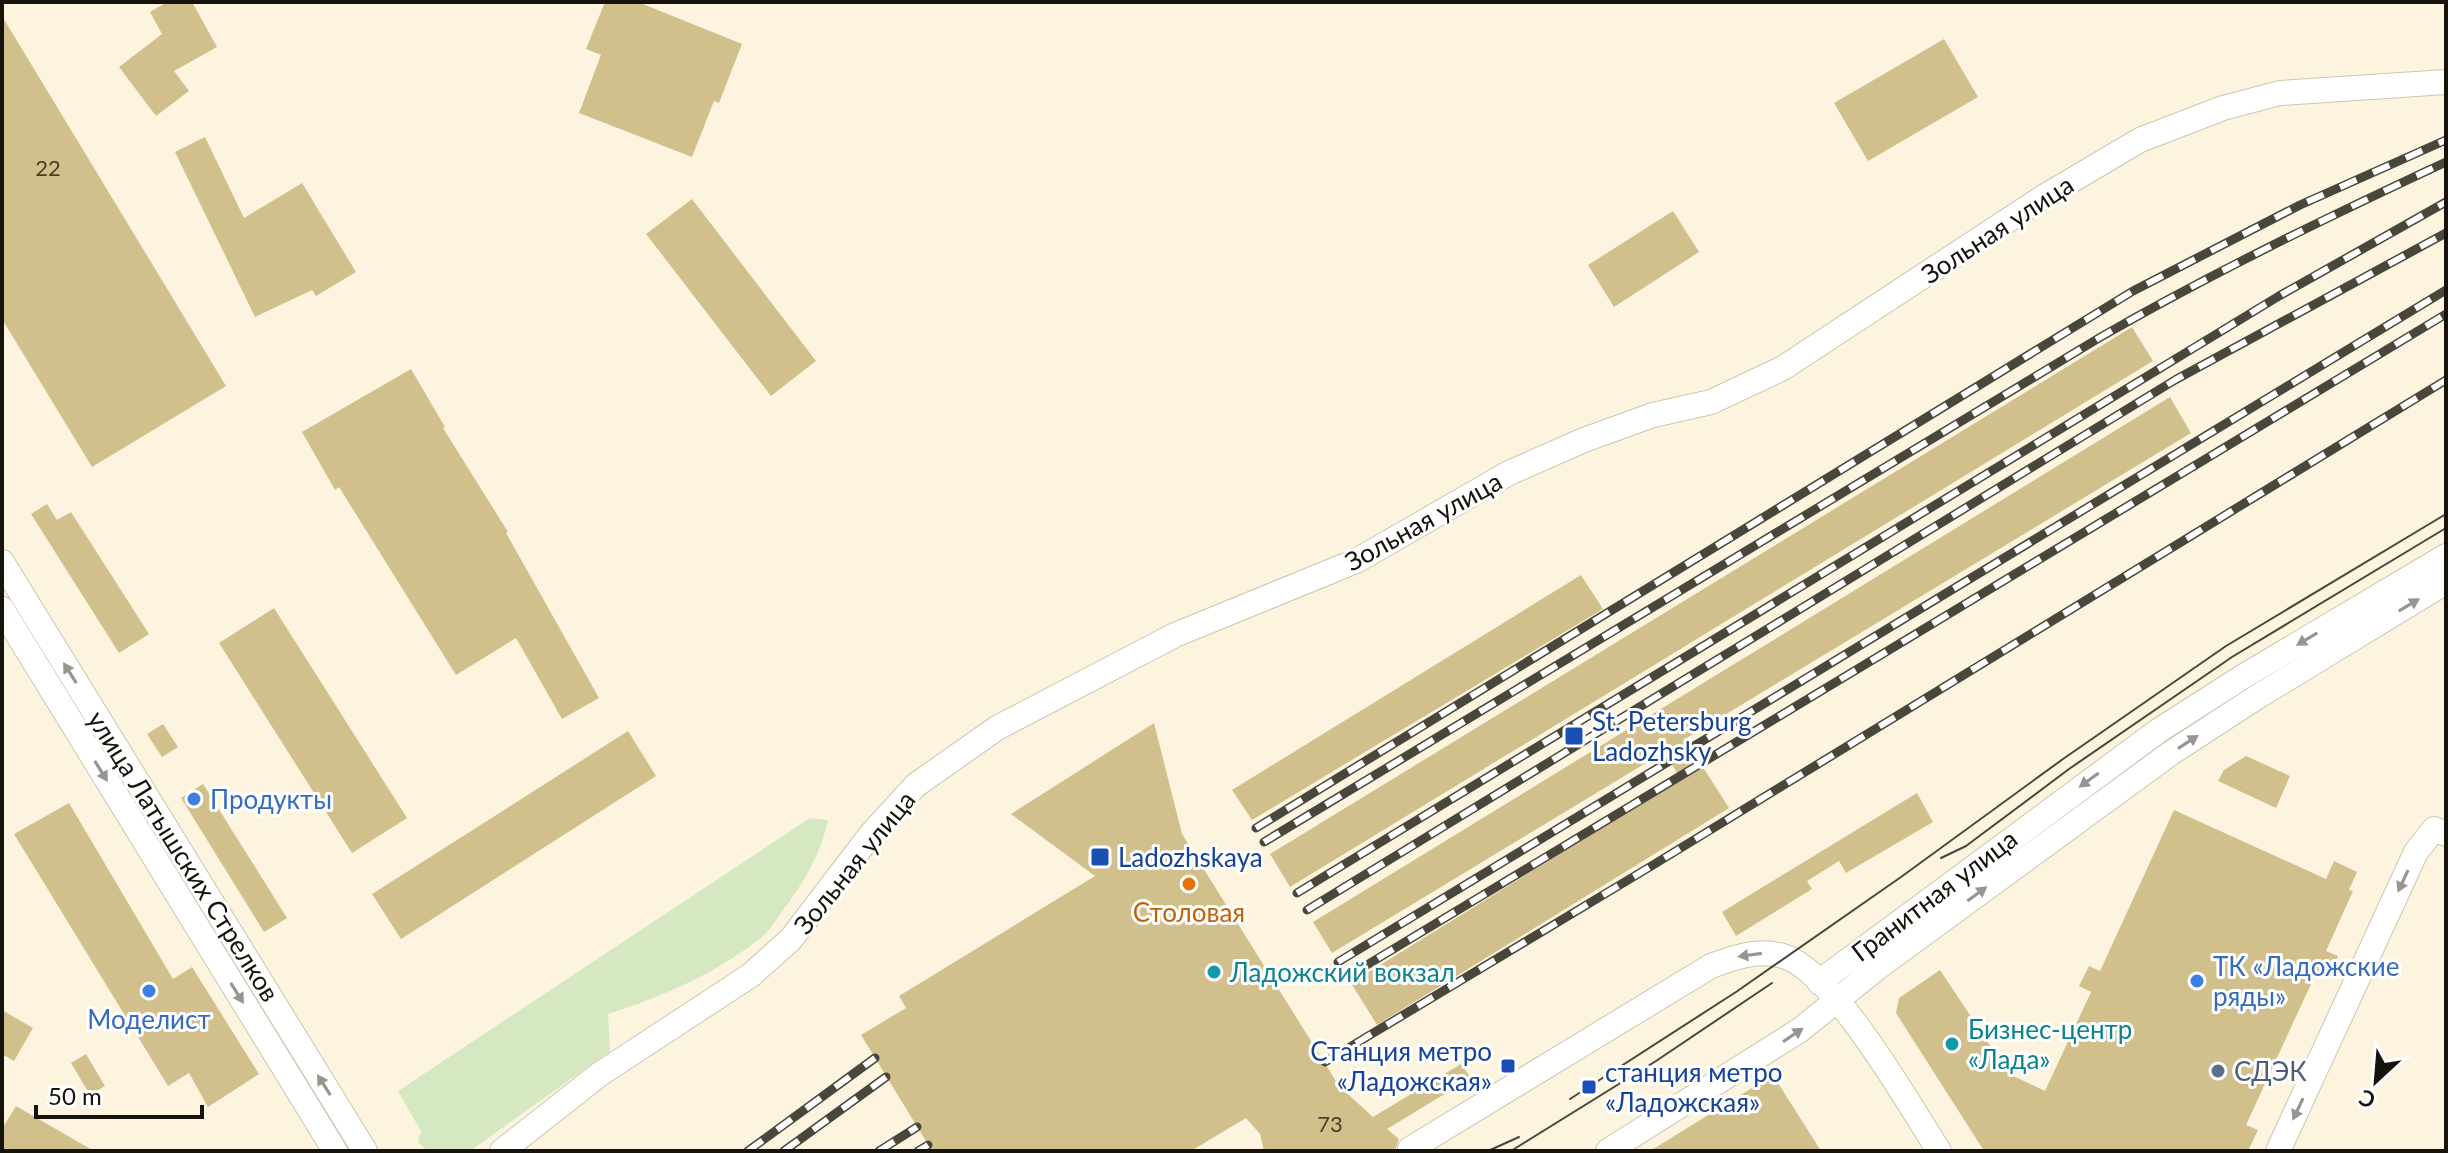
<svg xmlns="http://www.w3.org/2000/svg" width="2448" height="1153" font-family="Lato,sans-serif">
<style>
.green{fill:#d5e8c2}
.building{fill:#d2c08c}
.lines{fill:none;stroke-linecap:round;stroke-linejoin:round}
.minor-casing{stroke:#cdc6b0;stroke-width:26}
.minor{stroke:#fff;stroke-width:24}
.tram{stroke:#49463b;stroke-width:2}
.rail-casing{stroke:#49463b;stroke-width:9}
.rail{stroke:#fff;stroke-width:6;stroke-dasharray:18;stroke-linecap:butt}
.oneway{fill:#969591}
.transit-dot{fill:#1a4fb4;stroke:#fff;stroke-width:3}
.shop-dot{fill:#3f7fe0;stroke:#fff;stroke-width:3}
.food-dot{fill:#e8710a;stroke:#fff;stroke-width:3}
.culture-dot{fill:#0f9aa8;stroke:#fff;stroke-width:3}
.service-dot{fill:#5c6f8a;stroke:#fff;stroke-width:3}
.labels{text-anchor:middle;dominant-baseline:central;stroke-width:6;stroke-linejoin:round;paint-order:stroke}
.number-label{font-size:22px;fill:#443e2b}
.street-label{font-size:26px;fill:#15130b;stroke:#fff}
.transit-label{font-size:26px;fill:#164399;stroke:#fff;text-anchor:start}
.shop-label{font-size:26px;fill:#366cbe;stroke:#fff;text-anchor:start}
.food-label{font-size:26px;fill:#c56008;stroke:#fff}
.culture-label{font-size:26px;fill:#0d838f;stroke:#fff;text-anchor:start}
.service-label{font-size:26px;fill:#4e5e75;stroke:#fff;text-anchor:start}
</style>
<rect width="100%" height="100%" fill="#fcf4de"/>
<path class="green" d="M810,818l18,2c-8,36 -25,64 -47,93 -6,8 -11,18 -19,24 -45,36 -100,60 -154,77l2,37 -140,100h-43l-9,-9 3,-11 -23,-40z"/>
<path class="building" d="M167,2h25l25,45 -43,24 15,20 -33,25 -37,-49 43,-33 -12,-22z
M605,2h33l104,42 -23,59 -5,-2 -22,56 -113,-44 22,-58 -15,-6z
M2,16l224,370 -134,81 -90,-148z
M1944,39l34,58 -110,64 -34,-58z
M205,137l39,81 58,-35 54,89 -40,24 -4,-6 -57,27 -80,-165z
M692,199l124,162 -45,35 -125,-162z
M1673,211l26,41 -85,55 -26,-42z
M2132,327l21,34 -863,526 -20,-33z
M411,369l34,58 -2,1 65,104 -2,1 93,165 -37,21 -46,-81 -60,37 -117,-188 -4,3 -33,-58z
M2170,397l21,36 -506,306 44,69 -352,217 -26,-42 330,-204 -17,-27 -332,201 -19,-31z
M47,504l10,16 14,-8 78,122 -30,19 -88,-139z
M1581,575l22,34 -351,211 -20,-30z
M274,608l133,210 -55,35 -133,-210z
M1154,723l28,111 157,252 34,31 88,-53 10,14 -84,51 12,10 -4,12h-131l-4,-17 -14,-16 -55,33h-259l-71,-116 45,-27 -7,-12 196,-120 -84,-62z
M163,724l15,23 -16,10 -15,-23z
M628,731l28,45 -255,163 -29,-45z
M2246,756l44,20 -14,32 -58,-27 6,-11z
M203,784l84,134 -23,14 -83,-134z
M1917,793l16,29 -87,51 -7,-12 -32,20 5,8 -76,47 -14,-24z
M69,803l104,176 19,-12 67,107 -51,33 -19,-34 -21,13 -154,-252z
M2174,810l152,69 8,-18 23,11 -8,18 4,1 -27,60 12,5 -9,21 -12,-6 -71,154 12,5 -10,21h-264l-88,-138 3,-15 41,-28 69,104 36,17 46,-99 -12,-6 10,-20 11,5z
M2,1010l31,18 -19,33 -12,-7z
M86,1054l19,32 -15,9 -19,-32z
M1773,1075l48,76h-171z
M16,1106l78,45h-92v-22z"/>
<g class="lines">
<g class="minor-casing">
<path id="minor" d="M2,562l363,589
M2,609l333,542
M1819,982l339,-251 86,-55 202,-120
M1410,1149l301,-183c24,-9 47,-17 72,-10 50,14 127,150 156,195
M502,1151l98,-77 151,-99 40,-36 81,-106 44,-48 81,-57 178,-93 181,-74 153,-88 75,-33 69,-25 58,-13 72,-34 259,-170 98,-58 83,-32 57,-15 166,-11
M1608,1151l192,-121 77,-62 294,-215 86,-56 189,-115
M2278,1151l138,-299 18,-23 12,5"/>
</g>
<use href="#minor" class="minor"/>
<path class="tram" d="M1941,858l25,-12 103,-77 163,-112 214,-129
M1570,1099l166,-107 165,-115 162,-118 163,-113 220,-132
M1488,1151l31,-14
M1511,1151l145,-90 116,-78"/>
<g class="rail-casing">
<path id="rail" d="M1256,828l877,-537 167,-86 146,-65
M1264,842l835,-504c113,-65 229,-121 347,-176
M1297,893l982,-597 167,-94
M1307,910l868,-530 271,-147
M1338,962l1108,-672
M1347,977l1099,-663
M1325,1062l328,-197 793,-485
M748,1151l127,-93
M784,1151l102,-74
M879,1151l38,-24
M918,1151l10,-6"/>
</g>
<use href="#rail" class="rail"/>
</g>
<defs><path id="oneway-solid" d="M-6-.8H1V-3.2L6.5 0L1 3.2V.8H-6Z" transform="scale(2)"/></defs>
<g class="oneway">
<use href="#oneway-solid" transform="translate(2409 605) rotate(-31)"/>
<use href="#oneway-solid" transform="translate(2307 639) rotate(149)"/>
<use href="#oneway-solid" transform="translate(70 673) rotate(-122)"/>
<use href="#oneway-solid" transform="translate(2188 742) rotate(-33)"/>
<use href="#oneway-solid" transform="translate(101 771) rotate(58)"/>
<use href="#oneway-solid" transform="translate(2089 780) rotate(144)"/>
<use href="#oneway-solid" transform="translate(2403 881) rotate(115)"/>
<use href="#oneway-solid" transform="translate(1977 894) rotate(-36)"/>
<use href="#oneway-solid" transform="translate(1750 955) rotate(172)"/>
<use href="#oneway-solid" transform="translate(237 993) rotate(58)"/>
<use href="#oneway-solid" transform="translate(1793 1035) rotate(-34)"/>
<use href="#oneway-solid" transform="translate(324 1085) rotate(-122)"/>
<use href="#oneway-solid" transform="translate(2298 1109) rotate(115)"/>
</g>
<g class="transit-dot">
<rect x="1564" y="726" width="20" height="20" rx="4"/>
<rect x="1090" y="847" width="20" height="20" rx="4"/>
<rect x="1500" y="1058" width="16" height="16" rx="4"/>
<rect x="1581" y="1079" width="16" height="16" rx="4"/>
</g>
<g class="shop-dot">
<circle cx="194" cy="799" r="8"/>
<circle cx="2197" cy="981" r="8"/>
<circle cx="149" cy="991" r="8"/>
</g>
<circle class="food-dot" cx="1189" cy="884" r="8"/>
<g class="culture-dot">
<circle cx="1214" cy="972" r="8"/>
<circle cx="1952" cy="1044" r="8"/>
</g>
<circle class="service-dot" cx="2218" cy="1071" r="8"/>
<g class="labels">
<g class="number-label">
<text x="48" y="167">22</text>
<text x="1330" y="1123">73</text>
</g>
<g class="street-label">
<text transform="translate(1997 229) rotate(-33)">Зольная улица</text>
<text transform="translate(1423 521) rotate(-29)">Зольная улица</text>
<text transform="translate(184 856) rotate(58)">улица Латышских Стрелков</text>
<text transform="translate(854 862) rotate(-51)">Зольная улица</text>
<text transform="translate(1934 895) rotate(-37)">Гранитная улица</text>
</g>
<g class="transit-label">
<text x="1592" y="721">St. Petersburg<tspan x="1592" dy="30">Ladozhsky</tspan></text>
<text x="1118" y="857">Ladozhskaya</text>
<text x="1492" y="1051" text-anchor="end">Станция метро<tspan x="1492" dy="30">«Ладожская»</tspan></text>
<text x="1605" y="1072">станция метро<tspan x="1605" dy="30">«Ладожская»</tspan></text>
</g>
<g class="shop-label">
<text x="210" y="799">Продукты</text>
<text x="2213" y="966">ТК «Ладожские<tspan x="2213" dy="30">ряды»</tspan></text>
<text x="149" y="1019" text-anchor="middle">Моделист</text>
</g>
<g class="food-label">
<text x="1189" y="912">Столовая</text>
</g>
<g class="culture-label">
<text x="1230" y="972">Ладожский вокзал</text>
<text x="1968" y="1029">Бизнес-центр<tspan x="1968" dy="30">«Лада»</tspan></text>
</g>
<g class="service-label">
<text x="2234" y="1071">СДЭК</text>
</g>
</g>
<rect width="2448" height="1153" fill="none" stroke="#15130b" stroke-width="8"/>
<g transform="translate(2376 1081) rotate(206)" stroke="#ffffff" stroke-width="6" paint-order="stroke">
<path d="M0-6L14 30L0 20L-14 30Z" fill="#15130b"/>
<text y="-12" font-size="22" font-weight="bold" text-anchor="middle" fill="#15130b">С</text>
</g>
<path d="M36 1105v12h166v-12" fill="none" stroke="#15130b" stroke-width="4"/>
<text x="48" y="1105" font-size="24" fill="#15130b" stroke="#ffffff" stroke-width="6" paint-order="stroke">50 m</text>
</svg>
